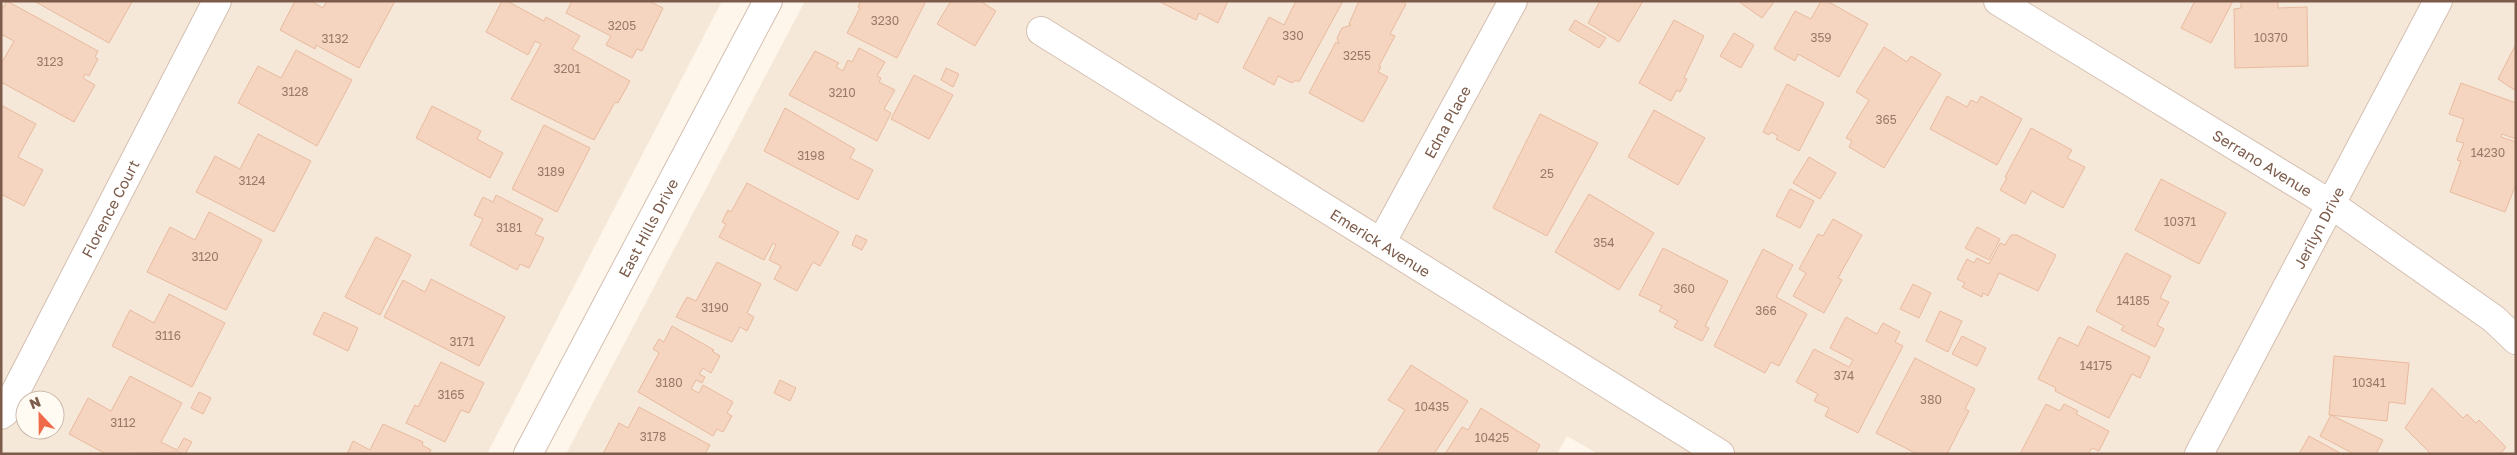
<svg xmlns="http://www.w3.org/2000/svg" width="2517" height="455" font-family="'Golos Text',sans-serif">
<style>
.residential{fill:#f6e8d8;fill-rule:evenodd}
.building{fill:#f5d4c0;stroke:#e9ba9f}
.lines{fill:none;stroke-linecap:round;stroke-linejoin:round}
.minor-casing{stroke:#d4bfb1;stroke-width:30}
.tertiary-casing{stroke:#d4bfb1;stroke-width:30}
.minor{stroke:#fff;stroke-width:28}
.tertiary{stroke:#fff;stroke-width:28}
.labels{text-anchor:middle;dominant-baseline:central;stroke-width:4;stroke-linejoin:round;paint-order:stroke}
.number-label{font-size:12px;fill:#9a7968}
.street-label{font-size:15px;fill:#7c5b4a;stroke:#fffaf2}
</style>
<rect width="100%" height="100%" fill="#fef6ea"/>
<path class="residential" d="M1,1h721l-235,453h-486zM25,400h30v30h-30z
M805,1h1711v453h-918l-31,-18 -10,18h-991z"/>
<path class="building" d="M7,1l91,50 -3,6 3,2 -9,17 -4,-2 -2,4 12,7 -21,37 -73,-40v-18l13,-23 -13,-7v-23z
M34,1h98v1l-23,41z
M295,1h16l12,7 4,-7h68l-36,67 -43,-23 -1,4 -35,-19z
M502,1h5l37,20 2,-4 34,19 -8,13 58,32 -12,22 -3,-1 -21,38 -83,-41 30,-55 -6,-3 -7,14 -42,-23z
M572,1h77l14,7 -21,43 -5,-2 -5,9 -26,-13 5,-9 -45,-23z
M861,1h65l-29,57 -50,-25 13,-25 -2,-1z
M951,1h29l16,10 -21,35 -38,-22z
M1158,1h70l-10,22 -19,-10 -3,7z
M1296,1h47l-44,81 -3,-2 -4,3 -14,-7 -4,9 -31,-17 26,-51 15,8z
M1359,1h43l4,3 -16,30 5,2 -16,30 2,1 -3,5 10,5 -25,45 -54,-29 27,-51 3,2 -2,-6 5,-10 9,-3 -2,-1z
M1600,1h43l-24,41 -31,-19z
M1738,1h36v1l-12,16z
M1821,1h6l41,23 -29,53 -41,-23 -3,7 -21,-12 21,-38 16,8z
M2195,1h38l-22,42 -30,-15z
M2241,1h37v7l29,-1 1,59 -73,2 -1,-59 7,-1z
M1575,20l31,18 -7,10 -30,-18z
M1674,20l30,16 -20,42 3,1 -7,13 -3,-2 -6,11 -32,-18z
M1734,33l20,12 -13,23 -21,-12z
M2516,44v47l-18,-12z
M1884,47l23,15 4,-6 30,18 -57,94 -35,-21 3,-6 -6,-3 23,-38 -13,-8z
M859,48l26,14 -8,14 4,2 -2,4 16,8 -11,19 7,4 -14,28 -88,-46 26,-44 24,12 -3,4 7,4 5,-11 4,2z
M296,50l56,30 -35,66 -79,-43 20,-37 23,12z
M946,68l13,6 -6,13 -12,-7z
M914,75l39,20 -24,44 -38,-20z
M2461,83l55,20v36l-14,-5 -1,3 15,5v42l-11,28 -55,-20 11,-31 -4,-1 7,-17 -8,-2 8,-22 -15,-5z
M1787,84l37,19 -25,48 -23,-12 2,-3 -7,-4 -2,3 -6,-3z
M1947,96l20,11 4,-7 6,3 4,-7 41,23 -25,46 -67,-36z
M1,105l35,19 -18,33 25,13 -19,36 -23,-12z
M432,106l49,25 -4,8 26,14 -13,25 -74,-40z
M785,108l70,41 -5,9 23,12 -15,30 -94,-49z
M1654,110l51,28 -27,47 -50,-28z
M1540,114l58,29 -51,93 -54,-28z
M544,125l46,23 -33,64 -45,-23z
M2031,128l41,22 -5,8 18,9 -22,41 -31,-17 -7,13 -25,-14 7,-12 -2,-1z
M258,134l53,27 -37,71 -78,-40 19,-36 25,13z
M1809,157l27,16 -16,26 -27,-16z
M2161,179l65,34 -27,51 -64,-34z
M747,183l92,49 -19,34 -7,-4 -16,29 -23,-12 7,-13 -12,-6 7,-15 -3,-2 -9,17 -45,-23 7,-13 -4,-2 6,-12 3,2z
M1790,189l24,12 -14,27 -24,-12z
M1589,194l65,39 -35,57 -64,-38z
M496,195l47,24 -8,15 9,4 -15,30 -9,-4 -3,6 -47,-25 13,-26 -9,-4 9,-18 10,5z
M209,212l53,28 -36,70 -79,-38 23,-45 25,13z
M1833,219l29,16 -24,43 4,2 -18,33 -31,-17 13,-23 -7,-4 19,-35 5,2z
M1977,227l23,12 -11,21 -24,-12z
M856,235l11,5 -5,10 -10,-5z
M2011,235h6l39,20 -18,36 -39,-18 -11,23 -5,-3 -1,4 -20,-10 3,-4 -8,-4 10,-20 7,4 3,-5 12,6 11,-21 5,2z
M376,237l35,18 -31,60 -35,-18z
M1663,248l65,33 -23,45 4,2 -7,13 -28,-14 4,-6 -19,-10 3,-5 -23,-11z
M1763,249l30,16 -17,32 31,17 -28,52 -8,-4 -6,11 -51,-27z
M2126,253l45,23 -11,22 9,4 -12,23 7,4 -9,18 -34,-17 3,-4 -28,-15z
M717,262l44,22 -14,29 7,4 -7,14 -7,-4 -8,15 -56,-25 11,-20 9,4z
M431,279l74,38 -26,49 -95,-49 19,-37 22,12z
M1913,284l18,9 -12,25 -19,-9z
M169,294l56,29 -33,64 -80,-41 18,-36 24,13z
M1940,311l22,10 -14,31 -22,-11z
M324,312l34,16 -10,23 -35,-17z
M1846,317l31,17 6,-11 17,9 -5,10 8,4 -45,87 -33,-17 4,-8 -15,-7 4,-7 -22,-12 18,-33 35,18 4,-7 -23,-12z
M672,326l42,24 -2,1 8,5 -9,17 -8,-5 -4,6 6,3 -3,6 -6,-3 -5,9 8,4 4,-8 30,17 -6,11 5,3 -9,16 -6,-3 -4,7 -75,-44 21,-39 -6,-4 6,-10 5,3z
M2088,326l62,31 -10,21 -8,-4 -23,44 -54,-27 1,-3 -18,-9 21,-42 19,9z
M1962,336l24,12 -9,18 -25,-12z
M2334,356l75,7 -4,41 -16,-2 -2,19 -58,-6z
M1915,358l60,31 -10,20 4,2 -22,43h-30l-41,-21z
M441,362l43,21 -15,30 -8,-3 -16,32 -39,-19 9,-18 3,2z
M1411,365l57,36 -34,53h-57l28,-44 -17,-10z
M130,376l52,27 -21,39 16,8 7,-12 8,4 -7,12 -7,-2 -72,2 -37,-20 19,-36 23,13z
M780,380l16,8 -6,13 -16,-8z
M2432,388l31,30 4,-4 9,9 3,-3 27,27 -6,7h-69l-26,-26z
M199,392l12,6 -8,16 -12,-6z
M2046,404l14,7 4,-7 14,7 -2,3 33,17 -10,20 -7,-3 -4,6h-68z
M639,407l71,38 -5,9h-102l16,-31 9,5z
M1481,408l59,37 -5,9h-90l17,-27 6,3z
M2331,415l52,25 -7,14h-22l-34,-18z
M383,424l40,18 -1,3 9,5 -2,4h-82l6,-13 17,9z
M2309,436l33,18h-43z"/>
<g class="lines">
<g class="minor-casing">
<g id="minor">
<path id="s1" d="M1998,1l334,204 162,114 22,21"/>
<path id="s2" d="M1041,31l679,423"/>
<path id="s3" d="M1381,243l132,-242"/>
<path id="s4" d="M1,415l4,-3 212,-411"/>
<path id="s5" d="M2199,454l239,-453"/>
</g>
</g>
<g class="tertiary-casing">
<g id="tertiary">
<path id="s6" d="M528,454l240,-453"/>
</g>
</g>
<use href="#minor" class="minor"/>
<use href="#tertiary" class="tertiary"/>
</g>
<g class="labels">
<g class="number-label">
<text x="885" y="20">3230</text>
<text x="622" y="25">3205</text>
<text x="1293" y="35">330</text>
<text x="1821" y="37">359</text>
<text x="2271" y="37">10370</text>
<text x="335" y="38">3132</text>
<text x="1357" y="55">3255</text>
<text x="50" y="61">3123</text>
<text x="567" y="68">3201</text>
<text x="295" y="91">3128</text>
<text x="842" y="92">3210</text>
<text x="1886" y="119">365</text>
<text x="2488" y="152">14230</text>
<text x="811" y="155">3198</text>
<text x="551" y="171">3189</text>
<text x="1547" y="173">25</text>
<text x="252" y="180">3124</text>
<text x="2180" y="221">10371</text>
<text x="509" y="227">3181</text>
<text x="1604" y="242">354</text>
<text x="205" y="256">3120</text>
<text x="1684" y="288">360</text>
<text x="2133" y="300">14185</text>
<text x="715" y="307">3190</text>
<text x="1766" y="310">366</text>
<text x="168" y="335">3116</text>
<text x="462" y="341">3171</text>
<text x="2096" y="365">14175</text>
<text x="1844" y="375">374</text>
<text x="669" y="382">3180</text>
<text x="2369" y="382">10341</text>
<text x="451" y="394">3165</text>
<text x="1931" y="399">380</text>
<text x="1432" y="406">10435</text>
<text x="123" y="422">3112</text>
<text x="653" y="436">3178</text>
<text x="1492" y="437">10425</text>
</g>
<g class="street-label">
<text stroke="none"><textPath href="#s3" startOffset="138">Edna Place</textPath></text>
<text stroke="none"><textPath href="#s1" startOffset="310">Serrano Avenue</textPath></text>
<text stroke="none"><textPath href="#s4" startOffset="234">Florence Court</textPath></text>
<text stroke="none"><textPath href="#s6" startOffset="256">East Hills Drive</textPath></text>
<text stroke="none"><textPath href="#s5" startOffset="256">Jerilyn Drive</textPath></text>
<text stroke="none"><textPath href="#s2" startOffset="400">Emerick Avenue</textPath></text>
</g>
</g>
<rect width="2517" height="455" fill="none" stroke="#7c5b4a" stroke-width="5"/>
<g transform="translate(40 415) rotate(338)"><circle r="24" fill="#fffaf2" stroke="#cbbaaf"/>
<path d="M0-4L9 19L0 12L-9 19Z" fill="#ef6a48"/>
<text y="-8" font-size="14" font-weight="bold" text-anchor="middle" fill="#7c5b4a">N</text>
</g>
</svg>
